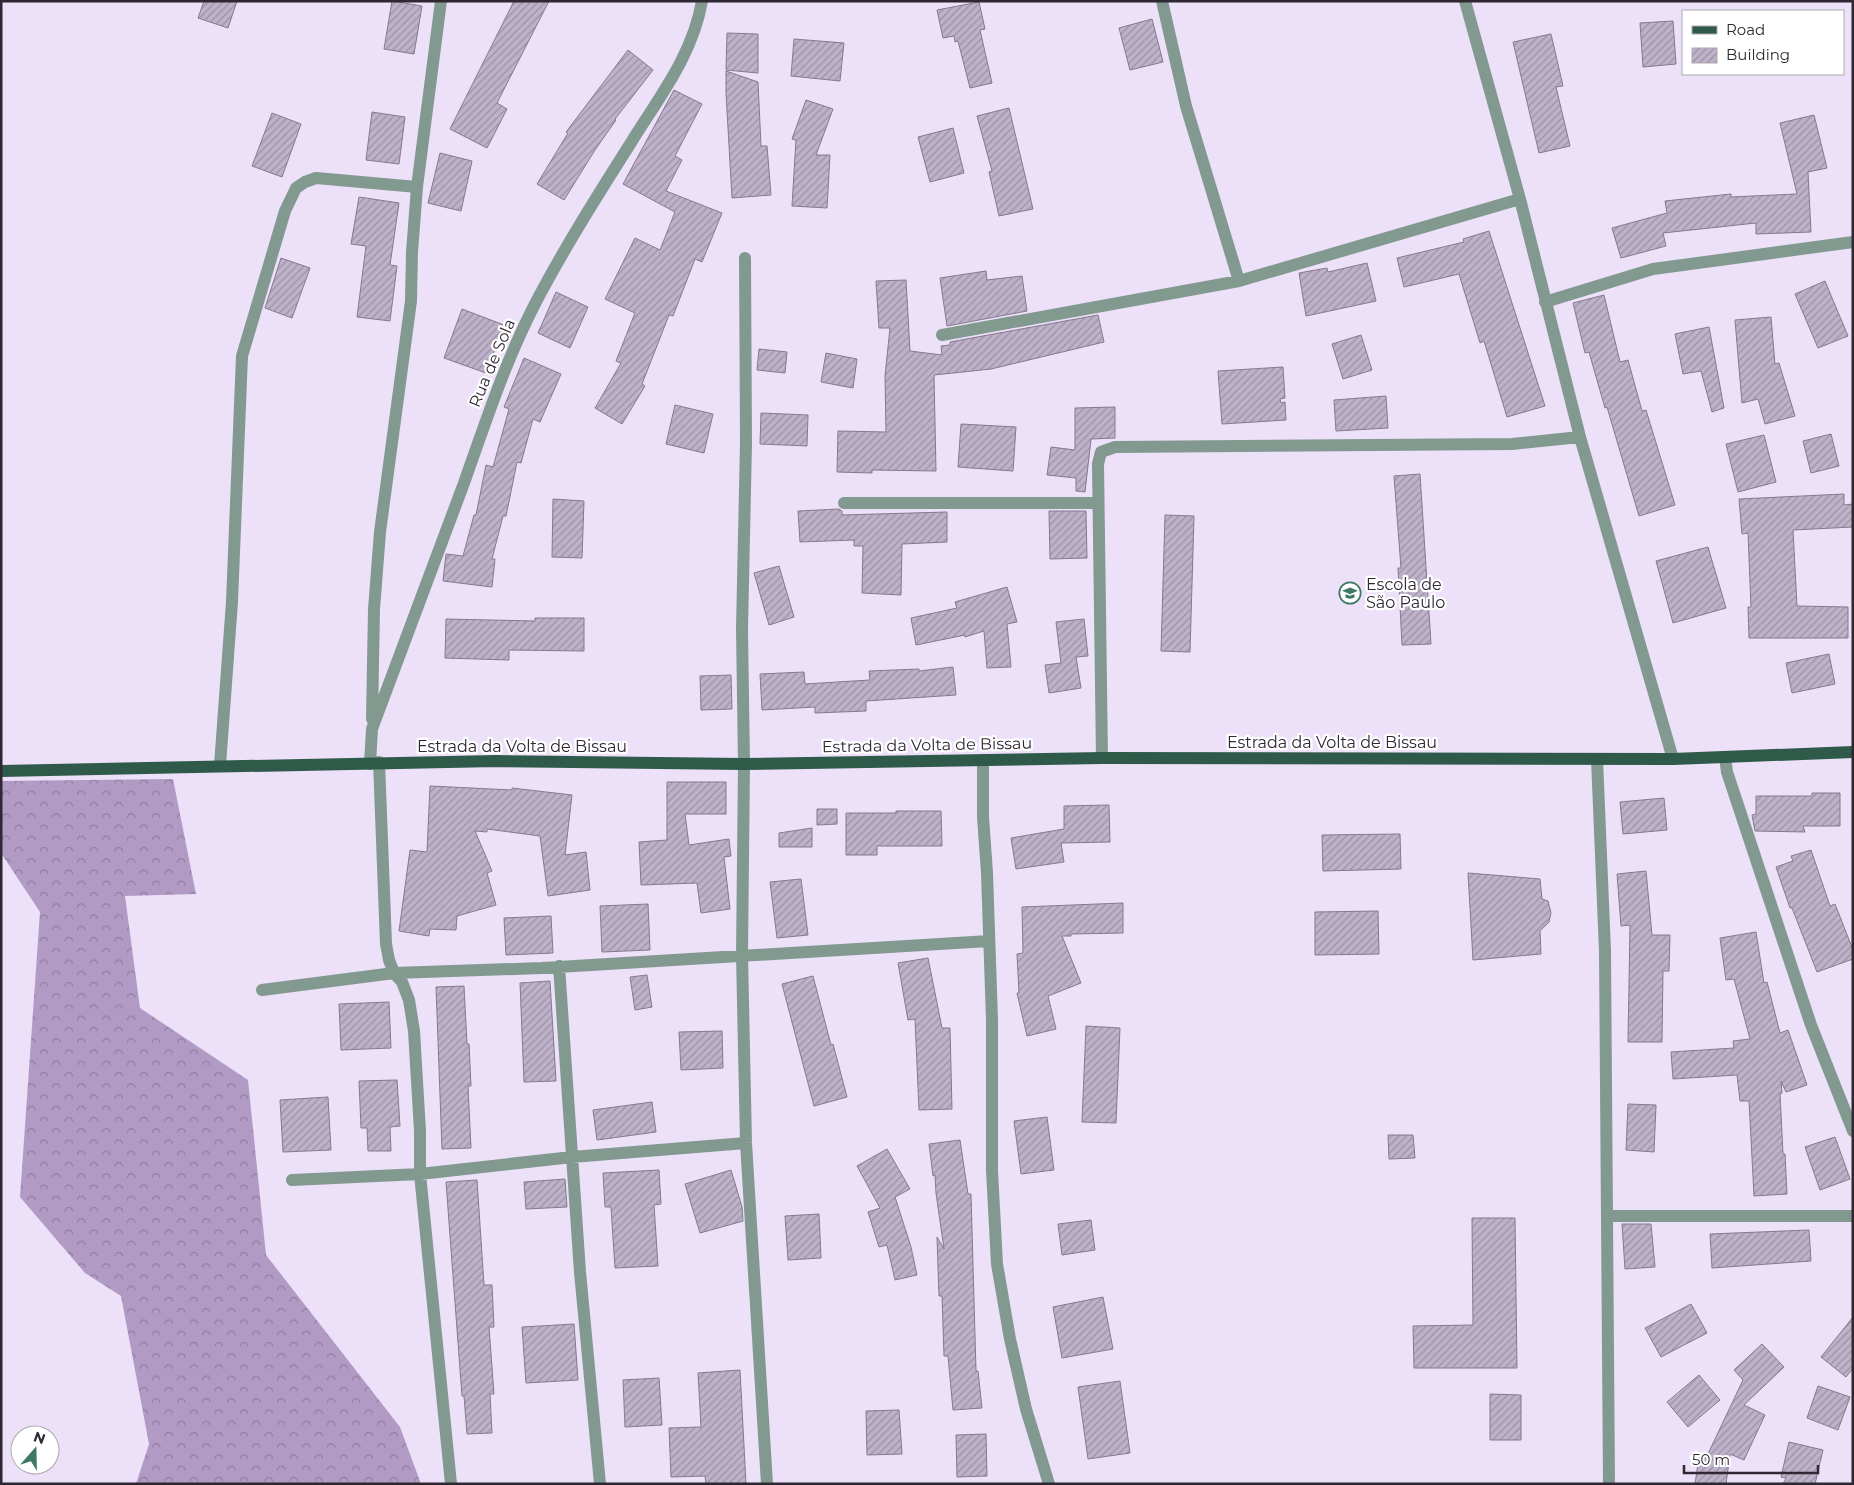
<svg xmlns="http://www.w3.org/2000/svg" width="1854" height="1485" font-family="Montserrat,sans-serif">
<style>
.forest{fill:url(#forest-crowns)}
.building{fill:url(#building-hatch);stroke:#84798f}
.lines{fill:none;stroke-linecap:round;stroke-linejoin:round}
.minor{stroke:#829990;stroke-width:12}
.major{stroke:#2f5a4a;stroke-width:12}
.labels{text-anchor:middle;dominant-baseline:central;stroke-width:4.5;stroke-linejoin:round;paint-order:stroke}
.street-label{font-size:16px;fill:#2d2831;stroke:#fff}
.poi-label{font-size:16px;fill:#2d2831;stroke:#fff;text-anchor:start}
</style>
<defs>
<pattern id="forest-crowns" width="20" height="18" patternUnits="userSpaceOnUse" patternTransform="scale(1.25)"><rect width="20" height="18" fill="#b19bc5"/><path d="M2 6a3 3 0 1 1 6 0M12 15a3 3 0 1 1 6 0" fill="none" stroke="#907ea1"/></pattern>
<pattern id="building-hatch" width="6" height="6" patternUnits="userSpaceOnUse" patternTransform="scale(1.25)"><rect width="6" height="6" fill="#beb2ca"/><path d="M-1 1l2-2M0 6l6-6M5 7l2-2" fill="none" stroke="#9b91a5"/></pattern>
</defs>
<rect width="100%" height="100%" fill="#ede0f9"/>
<path class="forest" d="M173,779l23,115 -71,2 15,112 108,72 18,175 134,172 21,57h-285l13,-40 -28,-148 -36,-23 -65,-76 20,-285 -39,-59v-72z"/>
<path class="building" d="M204,1h33l-9,27 -30,-10z
M392,1l30,5 -8,48 -30,-5z
M514,1h35l-52,102 10,6 -20,39 -37,-19z
M979,2l6,27 -5,1 12,53 -22,5 -12,-47 -3,1 -1,-6 -11,2 -6,-28z
M1152,19l11,43 -33,8 -11,-42z
M1673,21l3,43 -33,3 -3,-44z
M727,33l31,1v39l-32,-3z
M1551,34l12,52 -7,1 14,59 -31,7 -26,-111z
M794,39l50,4 -4,38 -49,-5z
M628,50l25,20 -38,49 1,1 -21,30 -31,50 -27,-16 31,-51 -2,-1z
M726,71l32,11 3,64h6l4,49 -39,3 -6,-105z
M674,90l28,14 -27,52 7,4 -16,31 56,22 -20,49 -7,-3 -22,57 -4,-1 -27,69 3,2 -23,38 -27,-16 26,-45 -5,-2 19,-48 -30,-14 30,-61 25,12 15,-38 -52,-28z
M806,100l27,9 -17,46h14l-3,53 -35,-2 4,-66 -4,-1z
M1009,108l24,101 -34,7 -10,-44 3,-1 -15,-55z
M372,112l33,5 -6,47 -33,-4z
M272,113l29,11 -19,53 -30,-11z
M1814,115l13,53 -19,4 3,60 -55,2v-11l-93,10 3,13 -45,12 -9,-30 55,-15 -2,-12 66,-7v3l66,-3 -17,-71z
M953,128l11,45 -34,9 -12,-45z
M440,153l32,8 -11,50 -33,-8z
M359,197l40,6 -9,62 7,1 -7,55 -33,-4 9,-71 -15,-2z
M1489,231l56,175 -38,11 -23,-76 -4,2 -21,-69 -55,13 -7,-29 67,-16 -1,-3z
M281,258l29,10 -18,50 -27,-10z
M1367,263l9,38 -70,15 -7,-43 28,-5 1,4z
M986,271l1,9 35,-4 5,35 -80,15 -7,-48z
M906,280l4,71 32,4 -1,-9 9,-1v-3l148,-27 6,27 -113,27 -57,6 2,96 -64,-1v3l-35,-1 1,-41 48,1 -1,-56 5,-48h-11l-3,-47z
M1825,281l23,55 -30,12 -23,-54z
M556,292l32,15 -18,41 -32,-15z
M1604,295l16,67 8,-2 14,51 4,-1 29,95 -36,11 -32,-109 -2,1 -16,-56 -4,1 -12,-50z
M462,309l42,16 -18,48 -42,-15z
M1771,317l4,47 4,-1 16,53 -30,8 -7,-25 -16,4 -7,-83z
M1709,327l15,81 -12,4 -11,-41 -18,3 -8,-40z
M1361,335l11,35 -29,9 -11,-35z
M759,349l28,3 -2,21 -28,-3z
M826,353l31,6 -4,29 -32,-6z
M524,358l37,16 -21,48 -7,-3 -12,44 -4,-1 -11,54h-3l-11,43h3l-3,28 -49,-6 3,-27 17,2 11,-41h2l10,-50 7,2 16,-58 -5,-2z
M1283,367l2,31 -5,1 1,4 4,-1 1,18 -64,4 -4,-53z
M1386,396l2,32 -52,3 -2,-31z
M675,405l38,9 -9,39 -38,-9z
M1115,407v31l-24,1 -6,53 -9,-1v-13l-29,-3 4,-28 24,3v-42z
M761,413l47,2 -1,31 -47,-2z
M961,424l55,3 -3,44 -55,-4z
M1831,434l8,32 -28,7 -8,-32z
M1764,435l12,47 -38,10 -12,-48z
M1420,474l11,170 -29,1 -4,-77h3l-7,-92z
M1844,494v11l9,-1v23l-60,3 4,76 51,1v31h-99l-1,-31h3l-3,-74 -6,1 -3,-35z
M553,499l31,2 -2,57 -30,-1z
M839,509l3,2v4l105,-3v30l-45,2 -1,51 -39,-2 1,-47h-9v-6l-54,2 -2,-31z
M1049,511h37l1,47 -37,1z
M1165,515l29,1 -4,136 -29,-1z
M1708,547l18,61 -53,15 -17,-62z
M779,566l15,51 -25,8 -15,-52z
M1007,587l10,35 -10,2 4,43 -24,1 -3,-37 -19,6v-2l-49,10 -5,-27 46,-10 -2,-6z
M535,618h49v33l-75,-1v10l-64,-2 1,-39 89,2z
M1084,619l4,37 -12,1 5,31 -32,5 -4,-28 16,-2 -5,-41z
M1829,654l6,30 -43,9 -6,-30z
M953,667l3,28 -90,6v10l-51,2v-6l-53,3 -2,-36 44,-2 1,12 65,-4 -1,-9 50,-2v2z
M731,675l1,34 -31,1 -1,-34z
M667,782h59v32h-41l4,31 40,-6 2,17 -7,1 6,52 -29,4 -4,-30 -56,2 -2,-43 28,-2z
M430,786l82,4v-2l60,7 -7,60 21,-3 4,38 -42,6 -8,-60 -53,-7v3l-12,-1 17,40 -5,2 9,32 -39,11 -1,14 -26,-1 -1,7 -30,-5 11,-81 17,2z
M1812,793h28v33h-37l2,6 -50,-1 -3,-16 4,-1v-18h56z
M1664,798l3,32 -44,4 -3,-32z
M1109,805l1,37 -49,1 3,19 -48,7 -5,-31 53,-9v-23z
M817,809h20v15l-20,1z
M896,811h45l1,35h-65v9h-31v-42h50z
M812,828v19h-33v-14z
M1400,834l1,35 -78,2 -1,-36z
M1811,850l19,56 5,-2 18,46v9l-36,13 -25,-64h-2l-14,-41 17,-6 -2,-5z
M1646,871l6,64h18l-1,36h-6l-1,71h-34l2,-117 -9,1 -4,-52z
M1468,873l72,6 2,20 6,2 3,12 -2,9 -9,9 1,23 -68,6z
M801,879l7,56 -31,3 -7,-56z
M1123,903v30l-52,1v2h-9l19,47 -33,13 8,33 -29,7 -10,-43h2l-2,-39 6,-1 -1,-46z
M648,904l2,46 -48,2 -2,-46z
M1378,911l1,43 -64,1v-43z
M551,916l2,37 -47,2 -2,-37z
M1756,932l8,51 3,-1 13,51 8,-3 19,55 -21,7 -5,-11 1,12 -2,1 3,60h2l2,40 -33,2 -5,-95h-9l-3,-26 -64,4 -2,-27 63,-4 -1,-7 17,-2 -16,-60 -8,1 -6,-42z
M928,958l14,70h8l2,81 -33,1 -4,-91 -7,1 -10,-57z
M647,975l5,32 -17,3 -5,-33z
M813,976l18,69 2,-1 14,53 -33,9 -32,-122z
M550,981l6,100 -32,1 -4,-99z
M464,986l3,58h2l2,42h-3l3,62 -29,1 -6,-162z
M389,1002l2,46 -50,2 -2,-46z
M1086,1026l34,2 -4,95 -34,-1z
M722,1031l1,37 -42,2 -2,-38z
M397,1080l3,46 -10,1 1,24h-23l-1,-23h-6l-2,-47z
M328,1097l3,53 -48,2 -3,-52z
M652,1102l4,30 -59,8 -4,-30z
M1628,1104l28,1 -2,47 -28,-2z
M1047,1117l7,53 -33,4 -7,-53z
M1388,1135h25l2,23 -26,1z
M1835,1137l15,42 -30,11 -15,-43z
M960,1140l8,54h3l5,177h2l4,37 -29,2 -5,-54h-4l-2,-60h-3l-2,-59 7,12 -8,-56 -1,-18 -2,1 -4,-32z
M887,1149l23,40 -15,8 16,50 6,28 -22,5 -8,-35 -8,2 -11,-35 12,-4 -23,-42z
M659,1170l2,34 -7,1 4,61 -43,2 -4,-61h-6l-2,-34z
M731,1170l11,37 1,14 -43,12 -15,-49z
M565,1179l2,28 -41,2 -2,-27z
M477,1180l7,105h8l2,42h-5l5,67h-4l2,39 -25,1 -3,-38h-2l-16,-214z
M819,1214l2,44 -33,2 -3,-44z
M1472,1218h43l2,150h-103l-1,-42 60,-1z
M1091,1220l4,30 -33,5 -4,-31z
M1622,1224h29l4,43 -30,2z
M1809,1230l2,31 -99,7 -2,-34z
M1103,1297l10,52 -51,9 -9,-51z
M1691,1304l16,29 -46,24 -16,-29z
M1853,1317v51l-7,9 -25,-20z
M574,1324l4,56 -52,3 -4,-56z
M1762,1344l22,23 -40,38 21,10 -21,45 -14,-6 -4,30h-31l4,-27 7,1 37,-78 -9,-10z
M740,1370l6,114h-40l-1,-8 -34,1 -2,-49 32,-1 -3,-54z
M1699,1375l21,25 -32,27 -21,-25z
M659,1378l3,47 -37,2 -2,-47z
M1120,1381l10,72 -42,6 -10,-72z
M1818,1386l32,11 -12,33 -31,-12z
M1490,1394l31,1v45h-31z
M899,1410l3,44 -35,1 -1,-44z
M986,1434l1,42 -30,1 -1,-42z
M1789,1442l34,8 -8,34h-32l3,-6 -5,-1z"/>
<g class="lines">
<path class="minor" d="M1162,1l24,105 53,175
M1465,1l55,198 60,238 93,322
M745,258l1,185 -4,186 2,135 -2,191 4,188 21,341
M1545,302l108,-33 200,-27
M942,335l297,-54 281,-82
M844,503h254
M372,719l2,-110 6,-77 31,-231 1,-49 5,-65 24,-186
M1725,757l2,15 84,253 42,106
M1102,758l-4,-294 3,-12 14,-5 397,-3 68,-7
M1597,759l8,192 4,533
M983,760v57l4,56 5,147v151l5,93 13,75 16,70 23,75
M379,762l7,182 3,16 5,13 8,9 7,18 5,31 6,100v43l31,310
M370,764l2,-35c31,-82 62,-164 92,-246 22,-62 42,-124 73,-183 29,-55 62,-107 95,-159 28,-45 61,-87 70,-140
M220,765l12,-163 10,-246 43,-145 11,-23 9,-6 11,-4 101,9
M559,966l21,306 20,212
M262,990l132,-17 148,-5 447,-27
M292,1180l128,-6 152,-17 174,-14
M1607,1216h246"/>
<path class="major" d="M1,771l495,-10 248,3 358,-6 571,1 180,-7"/>
</g>
<defs>
<g id="school-ring" transform="scale(1.125)"><circle r="9.5" fill="#fff" stroke="#3d7963" stroke-width="1.5"/><path d="M0-5L7-2L0 1L-7-2ZM-4 1L0 2.5L4 1V4Q0 6-4 4Z" fill="#3d7963"/></g>
</defs>
<g fill-rule="evenodd">
<use href="#school-ring" x="1350" y="593"/>
</g>
<g class="labels">
<g class="street-label">
<text transform="translate(492 363) rotate(-67)">Rua de Sola</text>
<text x="1332" y="742">Estrada da Volta de Bissau</text>
<text transform="translate(927 745) rotate(-1)">Estrada da Volta de Bissau</text>
<text x="522" y="746">Estrada da Volta de Bissau</text>
</g>
<g class="poi-label">
<text x="1366" y="584">Escola de<tspan x="1366" dy="18">São Paulo</tspan></text>
</g>
</g>
<rect width="1854" height="1485" fill="none" stroke="#2d2831" stroke-width="5"/>
<rect x="1682" y="10" width="162" height="65" fill="#ffffff" stroke="#aba9ad"/>
<rect x="1692" y="26" width="25" height="8" fill="#2f5a4a" stroke="#aba9ad"/>
<text x="1726" y="35" font-size="15" fill="#2d2831">Road</text>
<rect x="1692" y="48" width="25" height="15" fill="url(#building-hatch)" stroke="#aba9ad"/>
<text x="1726" y="60" font-size="15" fill="#2d2831">Building</text>
<g transform="translate(35 1450) rotate(20)"><circle r="24" fill="#ffffff" stroke="#aba9ad"/>
<path d="M0-4L9 19L0 12L-9 19Z" fill="#3d7963"/>
<text y="-8" font-size="14" font-weight="bold" text-anchor="middle" fill="#2d2831">N</text>
</g>
<path d="M1684 1465v8h134v-8" fill="none" stroke="#2d2831" stroke-width="2.5"/>
<text x="1692" y="1465" font-size="15" fill="#2d2831" stroke="#ffffff" stroke-width="4" paint-order="stroke">50 m</text>
</svg>
